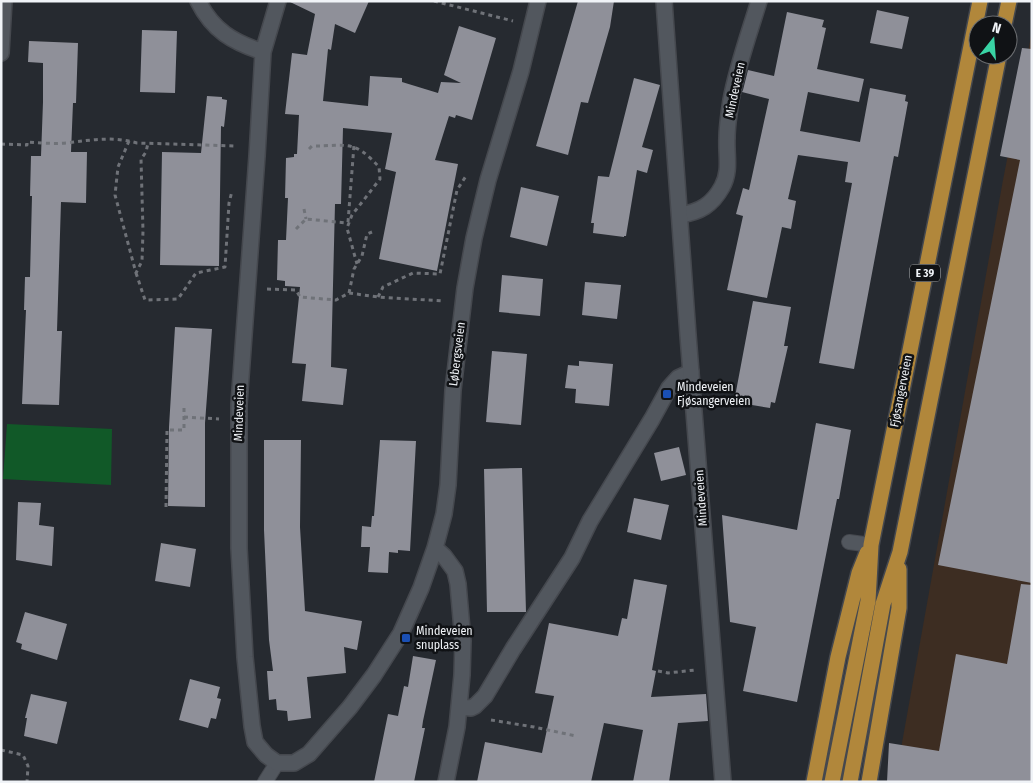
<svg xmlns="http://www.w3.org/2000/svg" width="1033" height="783" font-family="'Fira Sans Condensed',sans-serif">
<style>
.commercial{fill:#3d2d22}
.green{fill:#115928}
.building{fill:#8f9099}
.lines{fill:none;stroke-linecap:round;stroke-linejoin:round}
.service-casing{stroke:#45484e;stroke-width:16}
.minor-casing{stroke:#45484e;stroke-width:18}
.tertiary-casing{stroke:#45484e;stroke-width:18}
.trunk-casing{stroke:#45484e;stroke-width:18}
.path{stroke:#6f7278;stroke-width:3;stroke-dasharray:4 4;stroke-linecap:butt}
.service{stroke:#52575e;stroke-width:14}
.minor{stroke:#52575e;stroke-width:15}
.tertiary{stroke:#52575e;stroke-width:15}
.trunk{stroke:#b1873b;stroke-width:15}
.transit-dot{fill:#1a4fb4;stroke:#101215;stroke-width:2}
.labels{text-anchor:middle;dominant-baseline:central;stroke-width:5;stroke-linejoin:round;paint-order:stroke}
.shield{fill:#101215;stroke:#adb0b3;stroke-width:1}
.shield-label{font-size:11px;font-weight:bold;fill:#f0f3f7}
.street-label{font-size:12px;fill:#f0f3f7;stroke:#101215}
.poi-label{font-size:12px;fill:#f0f3f7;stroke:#101215;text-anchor:start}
</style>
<rect width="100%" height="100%" fill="#262a30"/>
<path class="commercial" d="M1032,31v751h-137l108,-602z"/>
<path class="green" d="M7,424l105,5 -1,56 -108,-6z"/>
<path class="building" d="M288,1h81l-14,32 -20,-9 -4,26 -3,-1 -5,52 45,5 2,-30 32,2v4l36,11 3,-11 20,1 -17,-8 15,-49 37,12 -24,82 -16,-5 -1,3 -6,-2 -14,44 23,4 -21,107 -58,-12 17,-87 -11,-3 7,-36 -49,-5 -2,76h-6l-4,163 16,2 -4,36 -41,-4 4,-37 -14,-1 8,-76 -15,-1v-5l-8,-1 1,-40h8l2,-42h-3l1,-40 8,-1v-3h3l2,-39 -14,-1 7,-61 15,2 8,-41z
M578,1h36l-4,26 -22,76 -7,-1 -13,53 -32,-9z
M877,10l32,7 -7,32 -32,-6z
M787,12l37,8 -2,7 4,1 -9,41 47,10 -5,23 -51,-10 -8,39 60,11 10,-54 36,7 -1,6 3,1 -10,55 -4,-1 -40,213 -35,-6 33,-180 -7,-1 3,-20 -50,-7 -10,44 8,2 -5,28 -9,-2 -15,71 -40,-8 16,-74 -7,-2 7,-26 6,2 20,-91 -27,-7 1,-2 5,-20 26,6z
M142,30l35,1 -2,62 -35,-1z
M29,41l49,2 -2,60h-3l-2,49h16l-1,51 -25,-1 -4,129h5l-3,74 -37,-1 4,-94h-2l1,-33h5l2,-81h-2l1,-40h10l2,-54v-39l-15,-1z
M1022,48l10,1v534l-94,-18 82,-405 -20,-4z
M634,78l26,7 -18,62 11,3 -6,23 -10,-3 -11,66h-2v1l-31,-4 1,-10h-3l7,-47 11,1z
M207,96l15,1v2l5,1 -3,27 -3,-1 -2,140 -59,-1 2,-113 39,1z
M521,187l38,9 -12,50 -37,-9z
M502,275l41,4 -3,37 -41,-4z
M585,282l36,3 -4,34 -35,-4z
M753,301l38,6 -7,39h4l-13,57 -4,-1 -1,6 -36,-6z
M175,327l37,2 -7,94v84l-37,-1 1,-79z
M492,351l35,3 -6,71 -35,-3z
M579,361l34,3 -4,42 -34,-3 1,-14 -11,-1 3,-23 11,1z
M816,423l35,7 -12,69h-2l-40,203 -54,-11 13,-64 -26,-5 -8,-107 75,15z
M264,440h37l-1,87 5,84 57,10 -5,29 -13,-3 2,26 -39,4 4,41 -23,3 -1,-10 -10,-1 -1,-11 -7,1 -2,-29h6l-4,-31 -5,-110z
M380,440l36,1 -6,110 -12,-1v3l-9,-1 -1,21 -20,-1 2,-25h-9l1,-21 9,1 1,-11h2z
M679,447l7,28 -25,6 -7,-28z
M522,468l4,144h-39l-3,-143z
M634,498l35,7 -8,35 -34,-8z
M18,502l23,1 -2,22 15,2 -2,39 -36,-6z
M161,543l35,6 -6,38 -35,-6z
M634,579l33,6 -15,85 4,1 -5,26 55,-3 2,27 -30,2 -9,59h-36l10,-52 -39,-7 -13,59h-114l8,-40 57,11 12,-57 -19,-3 14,-70 69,13 4,-18 5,1z
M1021,584l11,1v197h-145l2,-39 50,8 17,-97 51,10z
M25,612l42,12 -10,36 -36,-11 1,-5 -6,-2z
M413,656l23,4 -13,61 -1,7h3l-11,54h-40l14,-68 10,2 6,-30 4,1z
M190,679l30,8 -3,11 4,1 -5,20 -5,-1 -3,10 -29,-8z
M31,694l36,8 -10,42 -33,-8 3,-18h-2z"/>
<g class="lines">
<g class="service-casing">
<path id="service" d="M849,542l22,3
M265,782l12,-19"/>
</g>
<g class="minor-casing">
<path id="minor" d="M198,1c15,30 35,41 65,51
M278,1l-15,51 -6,104 -18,248v144l6,109 7,69 3,16 11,13 11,8h17l15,-9 41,-47 24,-32 27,-42 20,-45 14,-40
M1,53l3,-52
M680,215c20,-3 32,-10 42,-28 9,-16 4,-32 5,-49 0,-12 2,-25 4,-38 6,-33 18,-66 28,-99
M459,707l12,1 4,-2 10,-10 28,-47 59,-91 18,-37 62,-102 17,-31 9,-10 13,-6
M446,782l11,-55 5,-52 1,-34 -5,-57 -3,-13 -11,-15 -9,-8 9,-34 4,-29 5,-95 12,-102 9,-50 14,-58 33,-109 17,-70"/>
</g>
<g class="tertiary-casing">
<path id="tertiary" d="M664,1l24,334 35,447"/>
</g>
<g class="trunk-casing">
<path id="trunk" d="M1004,25l5,-24
M814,782l24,-125 21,-84 8,-20
M832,782l36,-181 3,-56 109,-544
M850,782l33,-178 17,-52 99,-497
M869,782l30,-174v-39"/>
</g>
<path class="path" d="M434,1l79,20
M129,141l-11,26 -3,28 21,78 6,-12 1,-30 -2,-72 5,-7 2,-9
M1,144l26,1v-3c13,1 26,2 39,1 26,-3 46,-7 71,0l100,3
M309,149l3,-3c34,0 42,-7 67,21l1,12 -28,36 -5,13 10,36
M304,209l2,10
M348,222l6,-77
M296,229l10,-10 41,4
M136,273l9,27 33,-1 18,-26 29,-6 4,-64 3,-12
M267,289l29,1 4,7 36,3 13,-7 29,4 65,4
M349,293l5,-24 8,-13 5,-22 5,-2
M378,297l5,-10 30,-14 27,1 17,-84 9,-14
M184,417l35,2
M166,507l1,-77h17v-23
M658,671l10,2 27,-3
M491,720l43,7 42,9
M1,750l22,5 5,11 -1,16"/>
<use href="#service" class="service"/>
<use href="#minor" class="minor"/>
<use href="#tertiary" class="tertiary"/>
<use href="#trunk" class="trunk"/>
</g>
<g class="transit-dot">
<rect x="662" y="389" width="10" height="10" rx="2.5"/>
<rect x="401" y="633" width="10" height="10" rx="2.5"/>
</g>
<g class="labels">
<rect class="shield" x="910" y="264.5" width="30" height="17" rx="4"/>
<g class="shield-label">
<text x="925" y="273">E 39</text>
</g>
<g class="street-label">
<text transform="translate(735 90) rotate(-78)">Mindeveien</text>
<text transform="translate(457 354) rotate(-83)">Løbergsveien</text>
<text transform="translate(901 391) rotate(-79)">Fjøsangerveien</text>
<text transform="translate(239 413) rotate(-88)">Mindeveien</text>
<text transform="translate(701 498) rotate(-94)">Mindeveien</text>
</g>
<g class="poi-label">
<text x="677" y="387">Mindeveien<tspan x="677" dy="14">Fjøsangerveien</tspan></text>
<text x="416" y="631">Mindeveien<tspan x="416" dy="14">snuplass</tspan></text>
</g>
</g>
<rect width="1033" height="783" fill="none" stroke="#f0f3f7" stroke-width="5"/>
<g transform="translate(993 40) rotate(17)"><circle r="24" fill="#101215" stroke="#6a6c6f"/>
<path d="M0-4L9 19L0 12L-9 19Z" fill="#39d4a5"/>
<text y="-8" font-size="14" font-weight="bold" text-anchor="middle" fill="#f0f3f7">N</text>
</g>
</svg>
